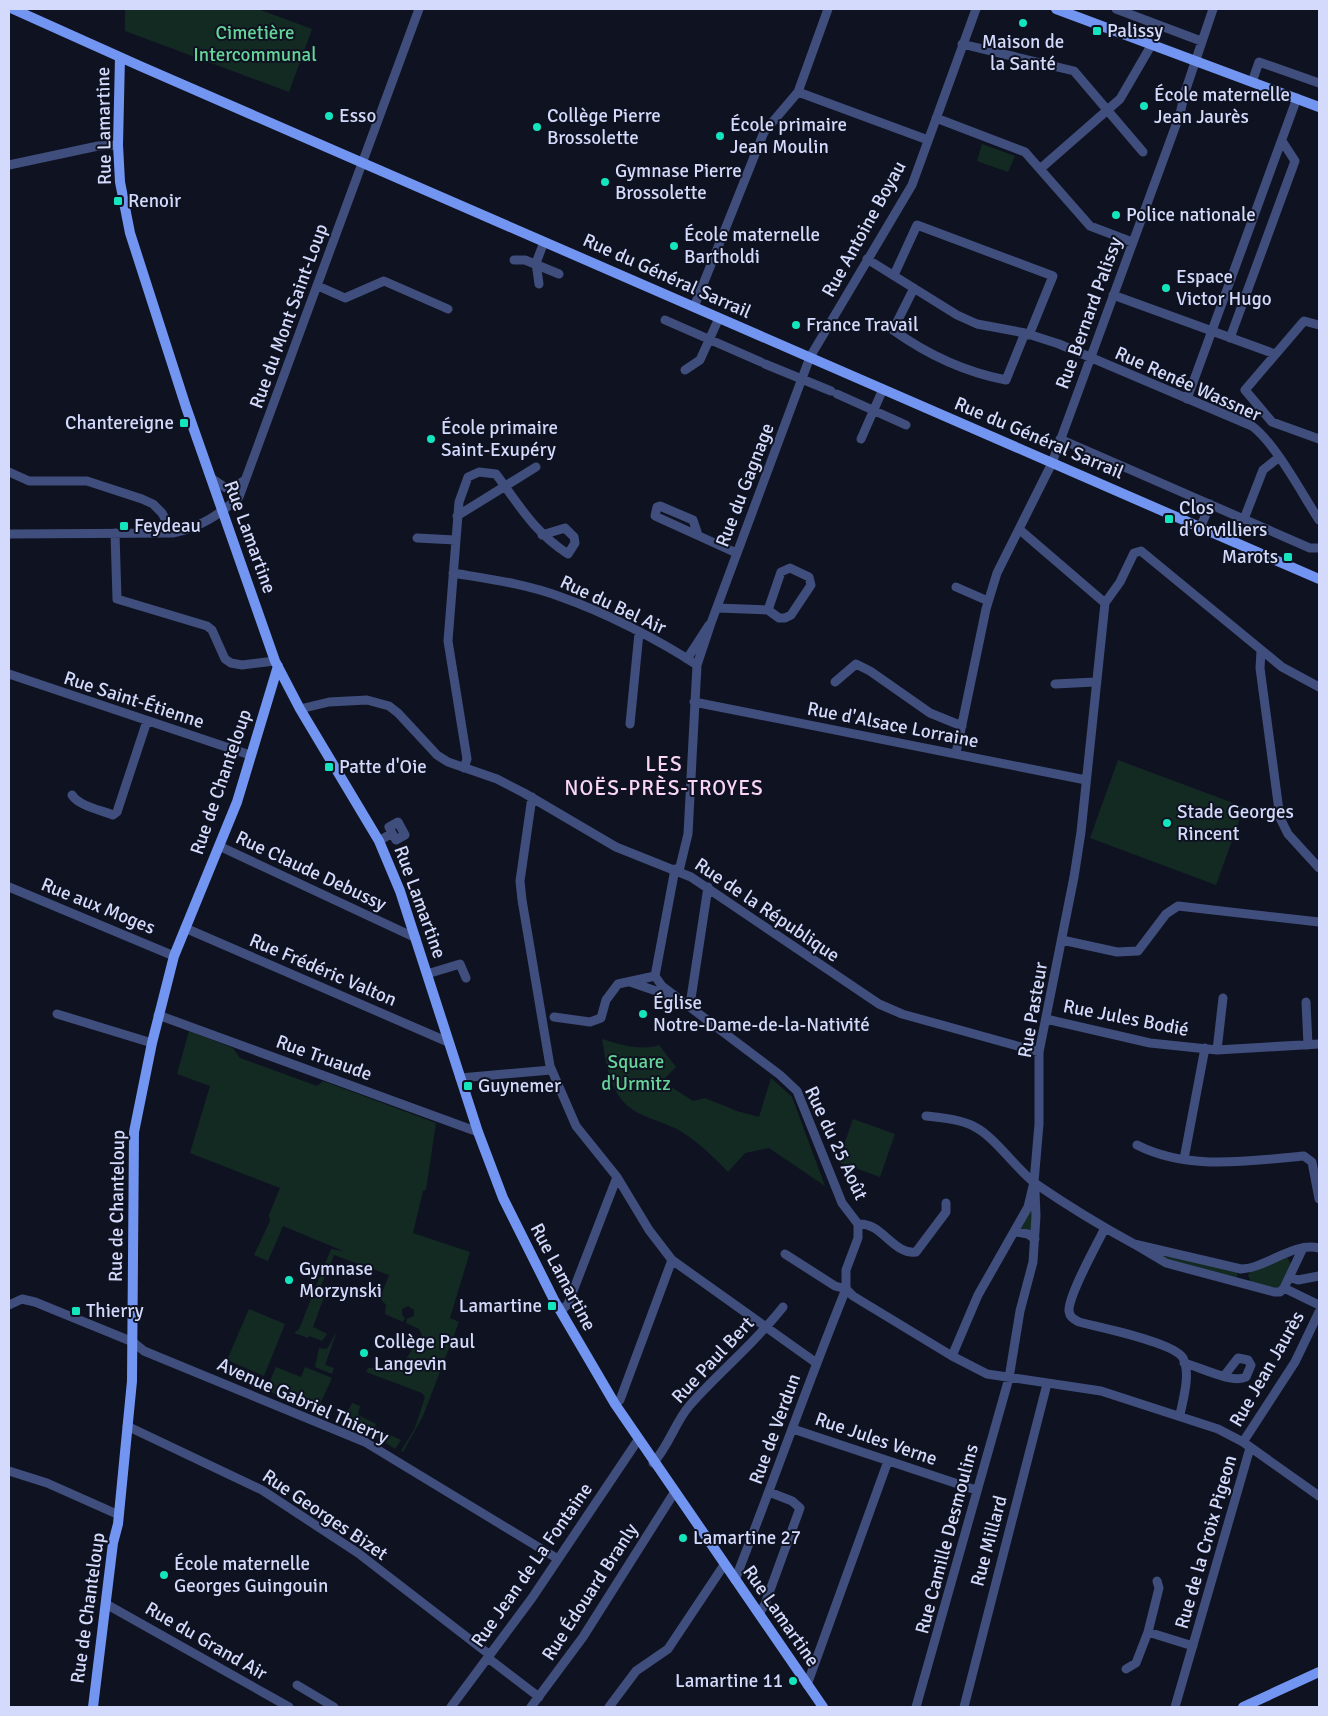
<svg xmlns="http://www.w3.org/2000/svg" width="1328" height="1716" font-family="Signika,sans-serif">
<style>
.green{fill:#132a23}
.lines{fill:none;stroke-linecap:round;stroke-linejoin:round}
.street{stroke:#3f4e7c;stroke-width:9}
.secondary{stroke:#7395f2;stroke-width:10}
.poi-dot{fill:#15e5bd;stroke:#0f1221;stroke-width:2}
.labels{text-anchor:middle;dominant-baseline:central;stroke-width:4;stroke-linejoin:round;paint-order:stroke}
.poi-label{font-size:19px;fill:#d3dafb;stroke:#0f1221;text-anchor:start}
.park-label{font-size:19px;fill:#66d499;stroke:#0f1221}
.street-label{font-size:19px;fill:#d3dafb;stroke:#0f1221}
.quarter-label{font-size:21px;letter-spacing:1px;fill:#fbd5f8;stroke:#0f1221}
</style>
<rect width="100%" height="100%" fill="#0f1221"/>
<path class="green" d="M125,9h133l54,20 -23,63 -164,-61z
M982,144l33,12 -7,16 -31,-11z
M1118,760l126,47 -28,78 -126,-47z
M189,1031l44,17 7,10 77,28 6,-5 113,42 -10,67 -3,1 -10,42 57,19 -20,66 9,4 -36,94 -20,36 -2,-1 14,-23 10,-31 -3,-4 -56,-21 2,-4 33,-2 21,-31 -3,-6 -13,-6 1,-4 7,-3v-6l-6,-4 -6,3v6l3,3 -2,4 -18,-8 1,-9 -6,-7 9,-23 -55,-20 -14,33v3l4,6 -11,30 14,7 -5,7 -13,-5 -1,2 -14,-5 5,-4 32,-80 12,2 -60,-25 -15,35 -14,-6 16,-34 -1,-6 11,-27 -90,-35 20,-67 -33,-12z
M602,1039c19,6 38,12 57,6l17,22 -14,14 31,20 12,-3 32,13 22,6 12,-39 21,19 33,89 -56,-38 -24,5 -17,19c-14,-15 -29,-29 -46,-40 -19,-12 -46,-14 -60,-32 -14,-17 -16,-40 -20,-61z
M853,1119l42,15 -15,43 -42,-15z
M1033,1205l-1,26 -11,-2z
M1155,1252l80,18 3,5 -3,3 -68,-17z
M1287,1257l4,7 -10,22 -4,2 -26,-6 -3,-7 4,-5z
M249,1309l36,15 -21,52 -37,-16z
M337,1331l-12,34 9,3 -2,6 -17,-7 4,-19 8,1z
M276,1367l25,10 4,-10 27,11 -12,26 -6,-1 -5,5 -43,-18z
M352,1403l8,3 -2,9 18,9 -1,4 26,12 -6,9 -24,-16 -22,-9 -3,-9z"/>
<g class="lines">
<path class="street" d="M1116,9l85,32
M962,44l112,27 69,81
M1252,82l7,-20 60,21
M798,92l130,48
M936,118l89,34 65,74 42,16
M9,165l89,-19 20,-1
M1040,169l80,-70 32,-55
M867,259l90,56 20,9 48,9 34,11 193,82c24,18 50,68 67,94
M514,260h11l34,14
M894,275l23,-50 136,51 -24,59
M539,284l-3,-21 8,-21
M318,286l27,12 39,-17 64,28
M914,288l-21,42c35,25 71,42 113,50l19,-47
M1113,295l162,59
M694,307l70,-175 34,-40 30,-83
M665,320l96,42
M1319,325l-15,-4 -59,69 27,32 47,17
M1230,338l65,-177 -13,-20
M765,364l66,27
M685,370l15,-10 19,-42
M837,394l69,31
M1187,399l110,-301
M861,439l22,-50
M1060,439l250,109h9
M9,472l20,9h58l55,18 11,5 9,9 11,20
M211,478l15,10 9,-2 10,-6
M457,516l79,-49
M1244,519l19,-49 15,-12
M1201,526l9,-22
M1020,530l85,73
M115,533l2,66 90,27 5,4 13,29 6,4 11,2 33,-4
M9,534l164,-1c26,-5 46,-18 66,-36l180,-488
M698,535l-5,-15 -33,-14 -3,1 -2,9 77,35 5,2
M417,538l38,2
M453,573c36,6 74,11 108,24 43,15 98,43 136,68
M956,587l32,14
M717,608l51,2 11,8h6l6,-3 20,-30 -2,-8 -19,-9 -9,4 -13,38
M1261,651l-1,17 20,150 8,16 31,34
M687,659l22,-34
M9,674l241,81
M835,682l21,-18 14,7 60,42 32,13
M1055,684l40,-2
M694,702l392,78
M300,709l29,-7 38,-2 22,6 9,7 39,42 11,7 49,17 27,14 92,54 75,30 188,127 23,10 137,38
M630,724l9,-91
M956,753l30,-144 11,-36 55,-110 128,-349 5,-22 28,-83
M464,768l3,-9 -19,-118 11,-139 9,-25 11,-5 17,2c23,31 38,58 72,80l7,-11 -1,-6 -9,-9 -23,7
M72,795c7,11 29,15 41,20l4,-3 30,-91
M532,797l-12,84 2,19 28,166 26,60 41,51 32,53 23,30 143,102
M379,841l13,-8 4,7 9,-5 -7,-13 -9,5 3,6
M219,846l197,92
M679,871l9,-37 9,-169 14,-42 99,-266 102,-172 64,-176
M9,887l165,69
M185,928l263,114
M1062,940l55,12 21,-1 28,-37 12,-8 141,16
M427,974l33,-10 6,14
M655,976l7,10 118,89 17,16 45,112 16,21v14l-12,32v19l7,7 99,60 35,18 114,17 117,38 25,13 76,54
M655,976l20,-107
M630,982l32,11 11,2
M1306,1002l2,43
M690,1005l18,-118
M57,1014l95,29
M158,1015l320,117
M554,1017l36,5 11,-4 5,-18 12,-16 37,-8
M1046,1019l104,24 67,7 102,-6
M1217,1050l6,-52
M460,1078l91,-8
M926,1116c16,2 34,3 49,11 21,11 40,41 61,57 32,22 65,42 98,60
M1137,1145c51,26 112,16 167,11l8,6 7,37
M1184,1159l21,-111
M858,1224c24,-2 35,31 58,28l30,-40v-9
M1105,1228c-8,16 -37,68 -36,83 1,7 5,8 10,11 19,5 95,20 104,36 8,16 0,41 -3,57
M1016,1232l12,2 7,5
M1302,1250l-18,38 -4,4h-6l-108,-29 -32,-19 107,25c26,-1 51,-27 78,-21
M1289,1277l9,3 21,-4
M1284,1288l35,17
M9,1305l13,-6 13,3 98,40 11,9 221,91 193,117
M561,1311l7,-7 49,-127
M952,1356l26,-61 50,-88 6,-25 5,-58v-72l35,-175 7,-45 24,-229 15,-21 14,-29 7,-2 141,116 37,20
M1184,1363c16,4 48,21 62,14l5,-12 -3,-5 -10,-2 -14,18
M615,1404l5,-4 52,-140
M127,1426l135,64 96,63 132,102
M793,1429l183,61
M1243,1442l52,-80 24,-50
M653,1463c16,-17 22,-41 37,-58 30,-34 65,-62 93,-98
M9,1471l38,12 72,32
M735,1580c38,-97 72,-195 111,-291l-11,-3 -50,-32
M106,1604l183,103
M759,1614l6,-10 35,-96 -8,-7 -23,-9
M1148,1632l45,14
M488,1658l51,39
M1126,1669l10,-6 12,-31 11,-44 -2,-7
M297,1685l37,22
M807,1685l81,-224
M451,1707l81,-109 106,-158
M531,1707l52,-70 91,-144
M609,1707l27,-36 32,-22 56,-84
M916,1707l93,-329 11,-67 13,-49 3,-46 -1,-25
M964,1707l83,-323
M1175,1707l75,-259"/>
<path class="secondary" d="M13,9l127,57 1179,513
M1056,9l263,98
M120,57l-2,88 2,37 10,51 56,174 89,254 25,48 79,132 21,50 78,241 25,66 51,102 61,104 208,303
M93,1707l20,-164 5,-19 14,-143 2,-249 18,-89 22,-87 63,-154 41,-136
M1243,1707l76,-35"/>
</g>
<g class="poi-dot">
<circle cx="1023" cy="23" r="5"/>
<rect x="1092" y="26" width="10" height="10" rx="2.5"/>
<circle cx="1144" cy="106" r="5"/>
<circle cx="329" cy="116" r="5"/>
<circle cx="537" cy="127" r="5"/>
<circle cx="720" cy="136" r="5"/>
<circle cx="605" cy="182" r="5"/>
<rect x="113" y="196" width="10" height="10" rx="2.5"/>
<circle cx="1116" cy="215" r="5"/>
<circle cx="674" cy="246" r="5"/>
<circle cx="1166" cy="288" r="5"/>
<circle cx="796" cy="325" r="5"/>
<rect x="179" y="418" width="10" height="10" rx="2.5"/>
<circle cx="431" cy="439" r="5"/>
<rect x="1164" y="514" width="10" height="10" rx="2.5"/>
<rect x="119" y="521" width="10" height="10" rx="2.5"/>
<rect x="1283" y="552" width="10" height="10" rx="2.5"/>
<rect x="324" y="762" width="10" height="10" rx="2.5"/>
<circle cx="1167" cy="823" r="5"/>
<circle cx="643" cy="1014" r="5"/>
<rect x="463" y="1081" width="10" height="10" rx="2.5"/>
<circle cx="289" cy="1280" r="5"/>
<rect x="547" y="1301" width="10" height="10" rx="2.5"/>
<rect x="71" y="1306" width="10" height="10" rx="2.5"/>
<circle cx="364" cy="1353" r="5"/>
<circle cx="683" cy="1538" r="5"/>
<circle cx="164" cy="1575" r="5"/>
<circle cx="793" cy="1681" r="5"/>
</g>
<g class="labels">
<g class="poi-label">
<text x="1107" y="31">Palissy</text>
<text x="1023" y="42" text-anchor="middle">Maison de<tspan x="1023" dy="22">la Santé</tspan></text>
<text x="1154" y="95">École maternelle<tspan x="1154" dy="22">Jean Jaurès</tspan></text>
<text x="339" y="116">Esso</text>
<text x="547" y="116">Collège Pierre<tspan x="547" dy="22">Brossolette</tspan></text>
<text x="730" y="125">École primaire<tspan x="730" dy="22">Jean Moulin</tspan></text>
<text x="615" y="171">Gymnase Pierre<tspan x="615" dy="22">Brossolette</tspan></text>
<text x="128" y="201">Renoir</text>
<text x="1126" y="215">Police nationale</text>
<text x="684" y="235">École maternelle<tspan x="684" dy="22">Bartholdi</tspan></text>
<text x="1176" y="277">Espace<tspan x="1176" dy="22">Victor Hugo</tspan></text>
<text x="806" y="325">France Travail</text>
<text x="174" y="423" text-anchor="end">Chantereigne</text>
<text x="441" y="428">École primaire<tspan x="441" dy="22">Saint-Exupéry</tspan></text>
<text x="1179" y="508">Clos<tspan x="1179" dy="22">d'Orvilliers</tspan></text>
<text x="134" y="526">Feydeau</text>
<text x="1278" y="557" text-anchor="end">Marots</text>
<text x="339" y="767">Patte d'Oie</text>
<text x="1177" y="812">Stade Georges<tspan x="1177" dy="22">Rincent</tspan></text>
<text x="653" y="1003">Église<tspan x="653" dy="22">Notre-Dame-de-la-Nativité</tspan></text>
<text x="478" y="1086">Guynemer</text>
<text x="299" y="1269">Gymnase<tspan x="299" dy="22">Morzynski</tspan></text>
<text x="542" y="1306" text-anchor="end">Lamartine</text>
<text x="86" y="1311">Thierry</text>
<text x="374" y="1342">Collège Paul<tspan x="374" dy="22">Langevin</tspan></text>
<text x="693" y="1538">Lamartine 27</text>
<text x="174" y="1564">École maternelle<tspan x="174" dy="22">Georges Guingouin</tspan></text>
<text x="783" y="1681" text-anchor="end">Lamartine 11</text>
</g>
<g class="park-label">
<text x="255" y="33">Cimetière<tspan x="255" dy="22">Intercommunal</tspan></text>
<text x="636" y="1062">Square<tspan x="636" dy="22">d'Urmitz</tspan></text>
</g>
<g class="street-label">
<text transform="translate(104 126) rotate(-91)">Rue Lamartine</text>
<text transform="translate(864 229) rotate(-61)">Rue Antoine Boyau</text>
<text transform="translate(667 276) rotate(24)">Rue du Général Sarrail</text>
<text transform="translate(1089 313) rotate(-70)">Rue Bernard Palissy</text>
<text transform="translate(289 316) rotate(-70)">Rue du Mont Saint-Loup</text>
<text transform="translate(1188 384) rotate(24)">Rue Renée Wassner</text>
<text transform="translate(1039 438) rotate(23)">Rue du Général Sarrail</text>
<text transform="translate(745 485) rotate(-69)">Rue du Gagnage</text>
<text transform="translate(250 537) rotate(70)">Rue Lamartine</text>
<text transform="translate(613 605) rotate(25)">Rue du Bel Air</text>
<text transform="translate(134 700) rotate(18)">Rue Saint-Étienne</text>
<text transform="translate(893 725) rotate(11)">Rue d'Alsace Lorraine</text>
<text transform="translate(221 782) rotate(-71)">Rue de Chanteloup</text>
<text transform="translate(311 871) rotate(25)">Rue Claude Debussy</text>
<text transform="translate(420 902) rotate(70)">Rue Lamartine</text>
<text transform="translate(98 906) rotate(22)">Rue aux Moges</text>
<text transform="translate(767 910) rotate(34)">Rue de la République</text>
<text transform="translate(323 970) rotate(23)">Rue Frédéric Valton</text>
<text transform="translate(1033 1010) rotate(-80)">Rue Pasteur</text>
<text transform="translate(1126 1018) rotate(11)">Rue Jules Bodié</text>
<text transform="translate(324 1058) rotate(20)">Rue Truaude</text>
<text transform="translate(836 1143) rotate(65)">Rue du 25 Août</text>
<text transform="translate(117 1206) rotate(-89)">Rue de Chanteloup</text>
<text transform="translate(563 1277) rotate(62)">Rue Lamartine</text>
<text transform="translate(713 1360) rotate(-47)">Rue Paul Bert</text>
<text transform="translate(1267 1369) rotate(-60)">Rue Jean Jaurès</text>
<text transform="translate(303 1401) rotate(24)">Avenue Gabriel Thierry</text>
<text transform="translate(775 1429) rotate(-70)">Rue de Verdun</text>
<text transform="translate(876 1439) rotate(19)">Rue Jules Verne</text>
<text transform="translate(325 1515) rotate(34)">Rue Georges Bizet</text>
<text transform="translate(947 1539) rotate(-75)">Rue Camille Desmoulins</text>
<text transform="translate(989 1541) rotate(-75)">Rue Millard</text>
<text transform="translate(1206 1542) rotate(-74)">Rue de la Croix Pigeon</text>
<text transform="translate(532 1565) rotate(-55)">Rue Jean de La Fontaine</text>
<text transform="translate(590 1592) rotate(-57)">Rue Édouard Branly</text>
<text transform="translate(88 1608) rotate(-82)">Rue de Chanteloup</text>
<text transform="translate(781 1616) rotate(55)">Rue Lamartine</text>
<text transform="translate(206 1641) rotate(30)">Rue du Grand Air</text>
</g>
<g class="quarter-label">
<text x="664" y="764">LES<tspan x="664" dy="24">NOËS-PRÈS-TROYES</tspan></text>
</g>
</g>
<rect width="1328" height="1716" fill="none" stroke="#d3dafb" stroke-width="20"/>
</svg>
